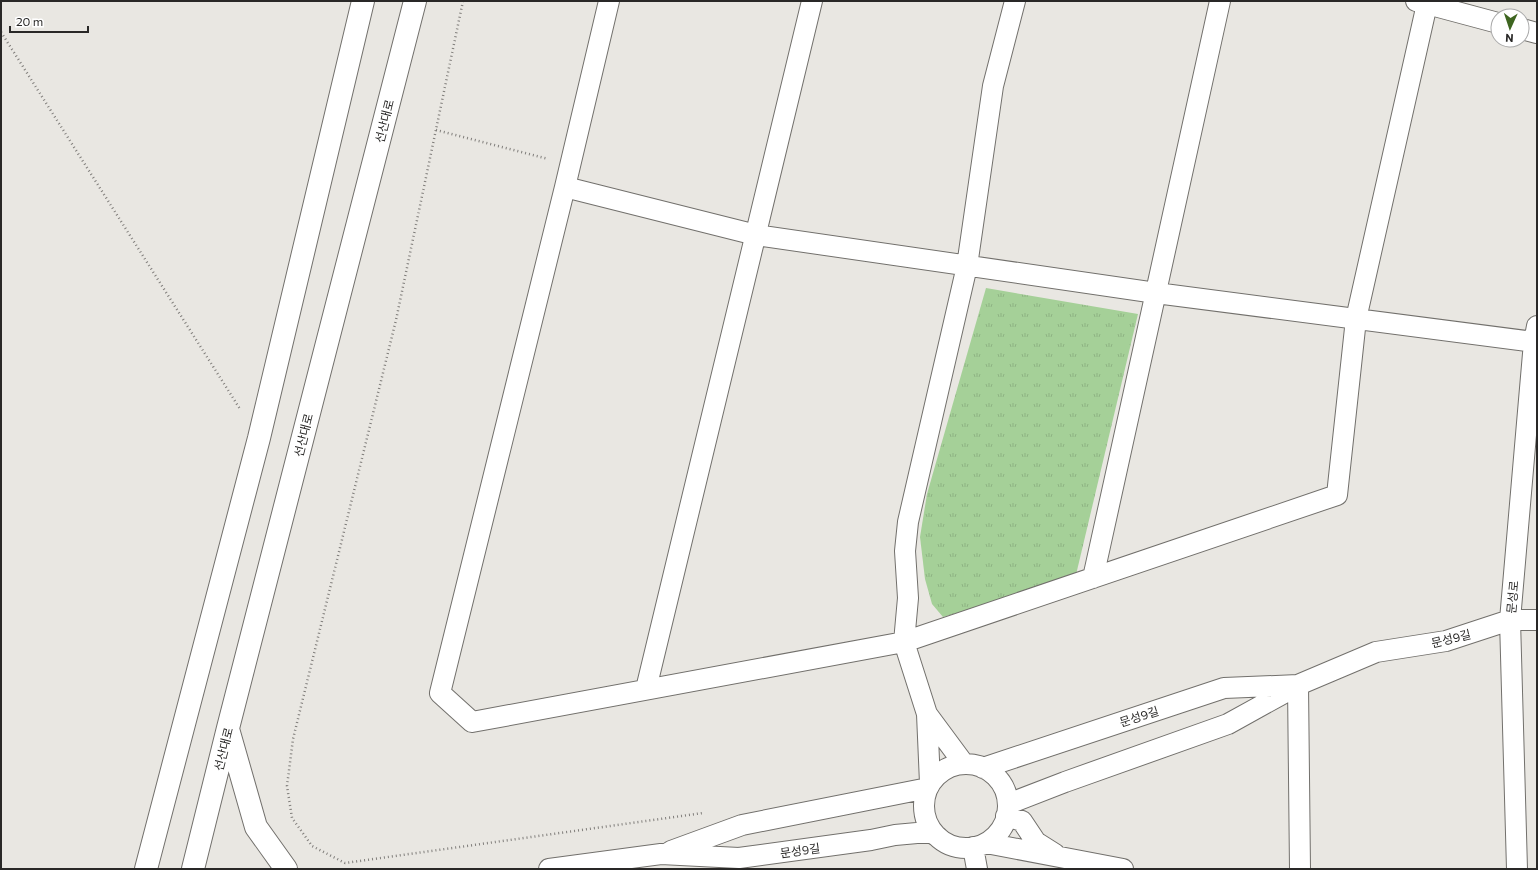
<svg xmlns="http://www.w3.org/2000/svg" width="1538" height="870" font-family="Commissioner,'Noto Sans KR',sans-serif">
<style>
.grass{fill:url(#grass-tufts)}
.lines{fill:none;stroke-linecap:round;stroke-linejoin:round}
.street-casing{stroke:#72706c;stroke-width:22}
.secondary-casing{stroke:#72706c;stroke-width:24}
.path{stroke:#807e7b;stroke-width:2.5;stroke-dasharray:1 3;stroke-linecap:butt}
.street{stroke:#fff;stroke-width:20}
.secondary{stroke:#fff;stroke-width:22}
.labels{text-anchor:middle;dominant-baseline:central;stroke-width:4;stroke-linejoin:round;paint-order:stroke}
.street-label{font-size:12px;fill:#292827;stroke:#fff}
</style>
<defs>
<pattern id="grass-tufts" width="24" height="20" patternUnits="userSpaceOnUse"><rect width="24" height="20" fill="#a5d098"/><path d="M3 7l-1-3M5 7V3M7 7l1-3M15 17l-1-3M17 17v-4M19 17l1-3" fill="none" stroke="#8eb383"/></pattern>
</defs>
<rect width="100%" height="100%" fill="#e9e7e2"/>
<path class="grass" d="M986,288l152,26 -63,265 -132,38 -11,-13 -7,-25 -5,-42 7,-43z"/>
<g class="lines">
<g class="street-casing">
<path id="street" d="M609,1l-44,186 -125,506 32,29 432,-80 433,-147 19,-176 71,-315
M1416,1l82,22
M1522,29l15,4
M565,187l191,48 400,58 378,49
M1093,578l127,-577
M1298,685l2,184
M646,689l166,-688
M927,714l37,50
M924 806a42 42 0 1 1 84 0a42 42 0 1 1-84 0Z
M983,768l241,-80 74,-3 78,-33 70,-11 64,-21h27
M930,783l-3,-69 -23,-72 4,-44 -3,-47 3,-29 59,-256 26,-180 22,-85
M1008,804l57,-22 163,-58 67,-37
M1006,816l16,5 14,21 19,12
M986,843l137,26
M973,847l4,22
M671,851l71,-26 186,-37
M549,869l112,-15 78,4 132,-18 24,-5 22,-2h15l6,4
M1517,869l-7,-249 24,-278 3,-16"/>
</g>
<g class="secondary-casing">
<path id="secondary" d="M228,729l28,98 30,42
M146,869l113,-431 104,-437
M193,869l35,-141 187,-727"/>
</g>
<path class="path" d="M463,1l-67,319 -103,419 -6,47 5,32 20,28 33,17 358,-50
M1,32l239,377
M436,130l112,29"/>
<use href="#street" class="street"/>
<use href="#secondary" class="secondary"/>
</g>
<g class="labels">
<g class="street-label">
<text transform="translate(384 121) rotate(-76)">선산대로</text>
<text transform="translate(303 435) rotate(-76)">선산대로</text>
<text transform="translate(1512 597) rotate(-85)">문성로</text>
<text transform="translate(1451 638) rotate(-14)">문성9길</text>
<text transform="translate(1139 716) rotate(-18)">문성9길</text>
<text transform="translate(223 749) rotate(-76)">선산대로</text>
<text transform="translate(800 850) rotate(-8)">문성9길</text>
</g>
</g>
<rect width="1538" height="870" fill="none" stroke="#292827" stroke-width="4"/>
<g transform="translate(1510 28) rotate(183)"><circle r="19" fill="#ffffff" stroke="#a9a9a9"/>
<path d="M0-3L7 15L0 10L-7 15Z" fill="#3e6520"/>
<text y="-6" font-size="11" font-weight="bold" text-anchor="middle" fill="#292827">N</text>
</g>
<path d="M10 26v6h78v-6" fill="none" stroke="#292827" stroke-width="2"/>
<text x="16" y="26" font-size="12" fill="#292827" stroke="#ffffff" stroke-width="3" paint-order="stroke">20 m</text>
</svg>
